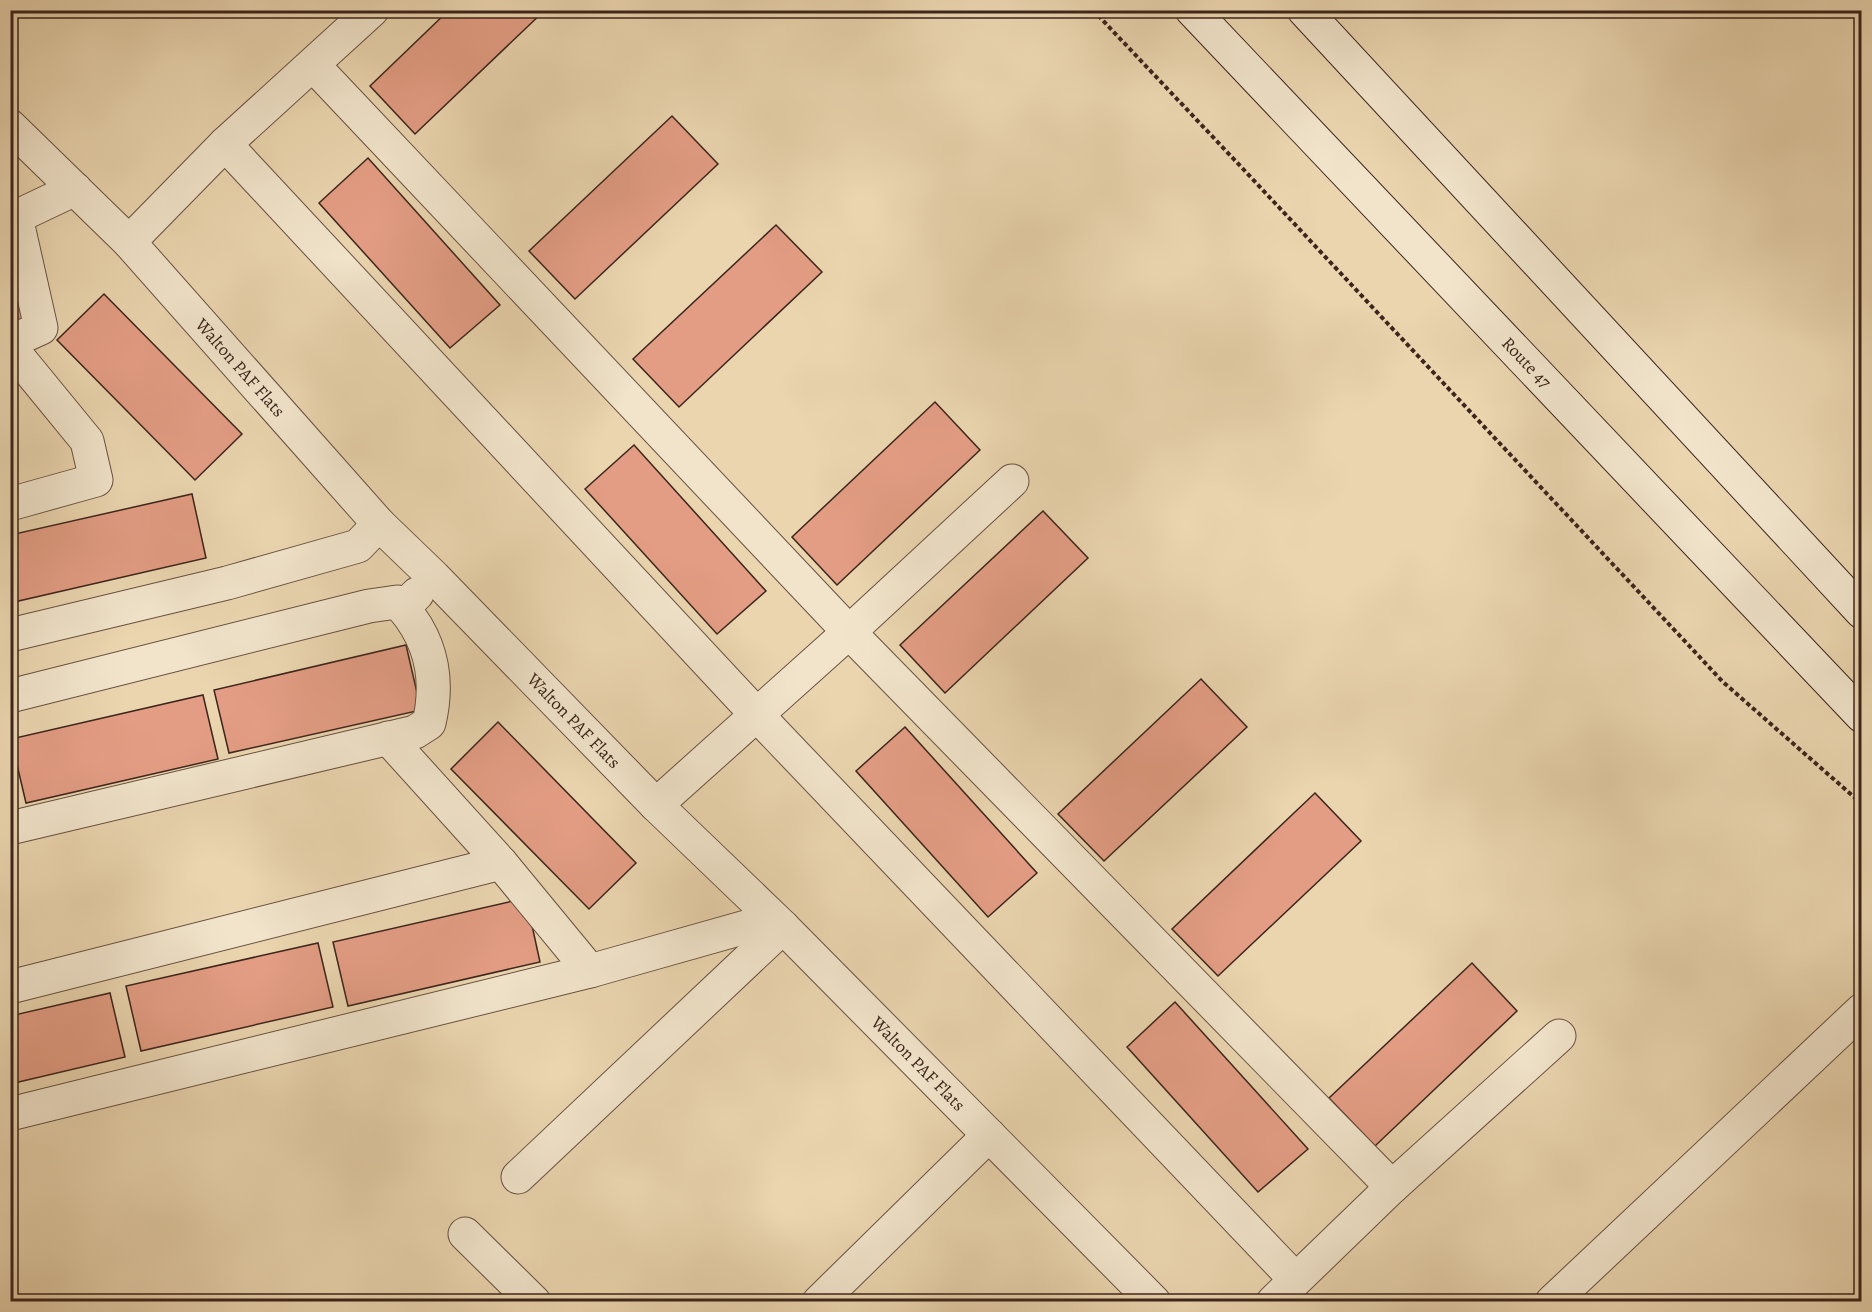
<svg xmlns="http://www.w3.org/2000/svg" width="1872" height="1312" font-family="Alegreya,serif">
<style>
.building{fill:#e39d84;stroke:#3c251c;stroke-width:1.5}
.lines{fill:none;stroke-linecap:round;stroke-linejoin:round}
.street-casing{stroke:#685141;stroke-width:35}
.secondary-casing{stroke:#3c251c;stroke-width:35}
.path{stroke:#3c251c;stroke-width:4;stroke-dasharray:4.5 3;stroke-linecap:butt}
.street{stroke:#f1e4cb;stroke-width:33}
.secondary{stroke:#f1e4cb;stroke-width:33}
.labels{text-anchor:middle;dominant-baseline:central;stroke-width:5;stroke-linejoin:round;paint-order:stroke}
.street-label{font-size:18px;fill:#3c251c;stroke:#f1e4cb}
</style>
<rect width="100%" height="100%" fill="#ead5af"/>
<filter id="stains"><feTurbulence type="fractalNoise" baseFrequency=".00333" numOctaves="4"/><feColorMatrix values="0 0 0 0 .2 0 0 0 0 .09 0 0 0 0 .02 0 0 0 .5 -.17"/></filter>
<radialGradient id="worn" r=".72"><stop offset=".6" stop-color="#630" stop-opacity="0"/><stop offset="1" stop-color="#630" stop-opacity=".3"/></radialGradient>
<path class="building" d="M449,10h96l-130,124 -45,-48z
M672,116l46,48 -143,135 -46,-48z
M368,158l132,147 -50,43 -131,-145z
M776,225l46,47 -143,135 -46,-48z
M10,263l22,62 -22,5z
M104,294l138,140 -47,46 -138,-140z
M935,402l45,48 -143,135 -45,-48z
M634,445l132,146 -49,43 -132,-145z
M192,494l14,64 -192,44 -4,-18v-49z
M1043,511l45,47 -143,135 -45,-48z
M406,645l15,65 -192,43 -15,-63z
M1201,679l46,48 -143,134 -46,-47z
M203,695l15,64 -192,44 -15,-64z
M498,722l138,141 -47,46 -138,-140z
M905,727l132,146 -49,44 -132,-146z
M1315,793l46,48 -143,135 -46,-47z
M526,898l14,64 -192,44 -15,-64z
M318,943l15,64 -192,44 -15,-65z
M1472,963l45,48 -142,135 -46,-48z
M110,993l15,64 -115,27v-68z
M1175,1002l133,147 -50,43 -131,-145z"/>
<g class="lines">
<g class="street-casing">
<g id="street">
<path d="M314,66l535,566 543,555"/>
<path id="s1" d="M10,126l119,116 250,282 55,53 222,228 127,122 371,375"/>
<path d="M225,144l532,571 538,564"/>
<path d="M129,242l96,-98 147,-134"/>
<path d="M10,342l31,-14 -25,-111 59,-28"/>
<path d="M10,347l77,94 9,39 -86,24"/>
<path d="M10,635l217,-52 131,-37 21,-22"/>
<path d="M10,696l359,-90 28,-4 6,6 14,-14"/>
<path d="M656,805l193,-173 163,-151"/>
<path d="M10,828l405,-96 14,-9c10,-42 3,-81 -26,-115"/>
<path d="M501,863l89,108"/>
<path d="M10,987l491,-124 -113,-125"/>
<path d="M10,1114l580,-143 184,-52"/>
<path d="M518,1177l265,-250"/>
<path d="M465,1234l69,68"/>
<path d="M819,1302l170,-167"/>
<path d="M1273,1302l119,-115 167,-151"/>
<path d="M1552,1302l310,-292"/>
</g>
</g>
<g class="secondary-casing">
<g id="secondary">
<path id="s2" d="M1192,10l670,706"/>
<path d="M1304,10l558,602"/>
</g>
</g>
<path class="path" d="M1093,10l152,161 478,511 139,122"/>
<use href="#street" class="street"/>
<use href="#secondary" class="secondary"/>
</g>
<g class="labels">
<g class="street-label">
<text stroke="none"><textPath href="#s2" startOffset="486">Route 47</textPath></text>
<text stroke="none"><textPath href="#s1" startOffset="334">Walton PAF Flats</textPath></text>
<text stroke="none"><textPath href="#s1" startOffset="820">Walton PAF Flats</textPath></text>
<text stroke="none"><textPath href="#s1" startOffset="1306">Walton PAF Flats</textPath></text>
</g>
</g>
<rect width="1872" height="1312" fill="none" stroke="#ead5af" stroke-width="36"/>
<rect x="12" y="12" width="1848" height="1288" fill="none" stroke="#3c251c" stroke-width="3"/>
<rect x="18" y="18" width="1836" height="1276" fill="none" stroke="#3c251c" stroke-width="1.5"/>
<rect width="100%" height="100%" filter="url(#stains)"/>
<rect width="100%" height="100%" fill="url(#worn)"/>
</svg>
